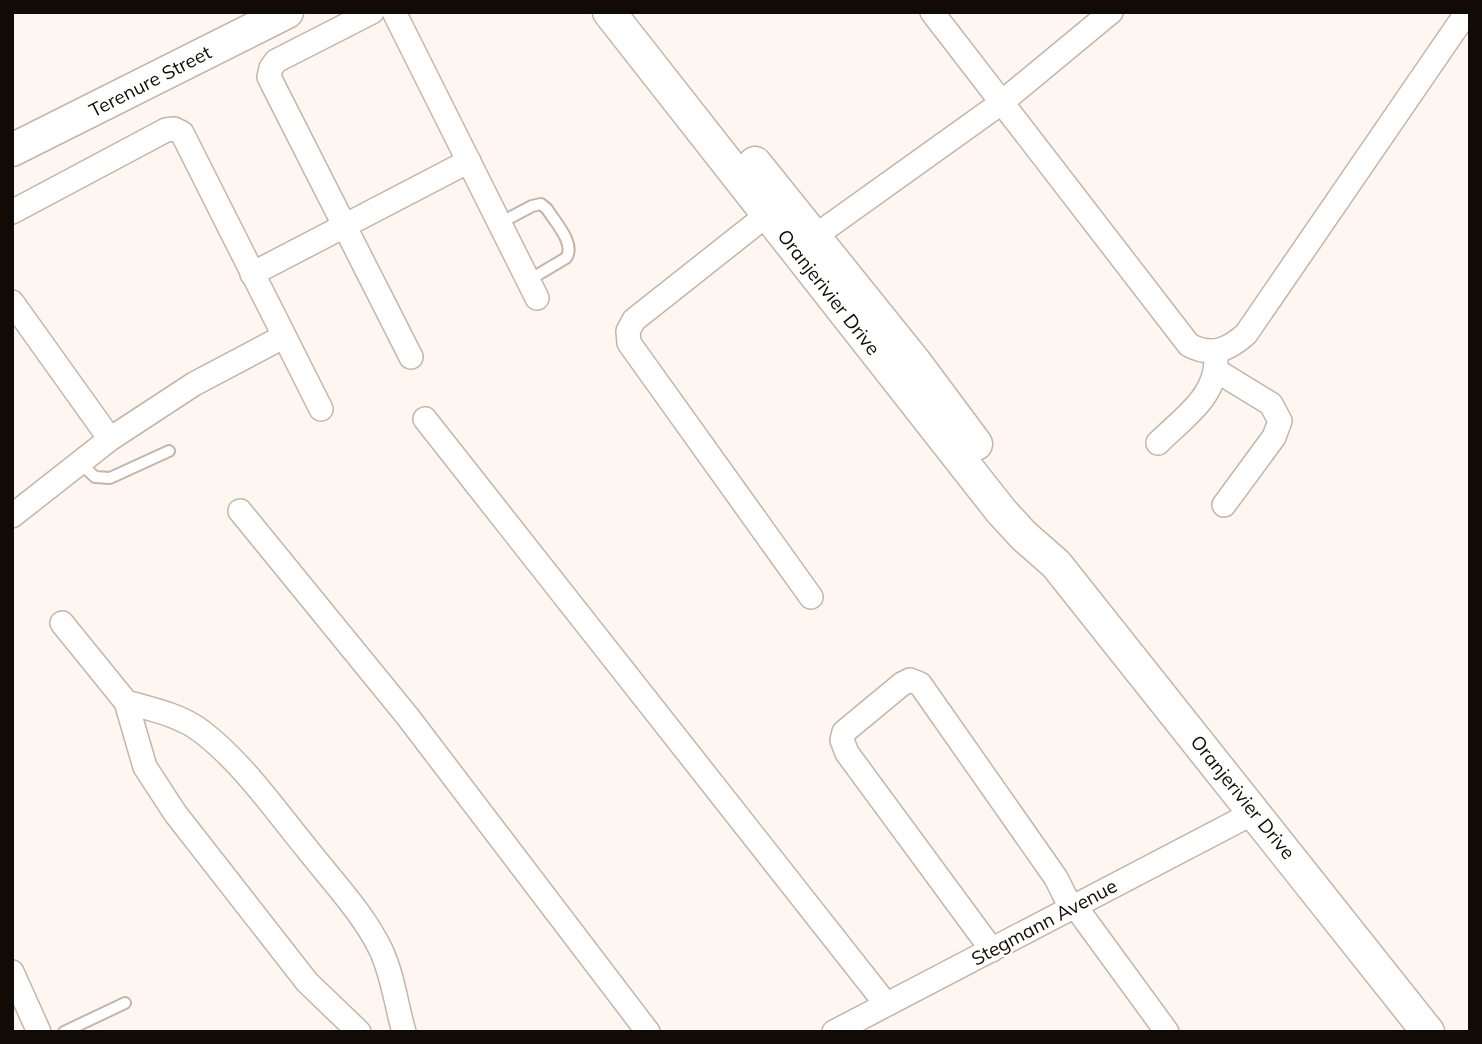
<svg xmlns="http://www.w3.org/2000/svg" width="1482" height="1044" font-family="Mulish,sans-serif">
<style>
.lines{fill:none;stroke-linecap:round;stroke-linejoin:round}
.lane-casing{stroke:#c5b5a8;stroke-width:14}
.street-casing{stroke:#c5b5a8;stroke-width:26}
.secondary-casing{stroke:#c5b5a8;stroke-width:35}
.lane{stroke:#fff;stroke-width:10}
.street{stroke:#fff;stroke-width:23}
.secondary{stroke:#fff;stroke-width:32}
.labels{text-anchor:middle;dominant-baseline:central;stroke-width:5;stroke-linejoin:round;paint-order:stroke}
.street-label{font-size:19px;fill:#100b07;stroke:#fff}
</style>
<rect width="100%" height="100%" fill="#fdf6f1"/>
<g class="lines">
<g class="lane-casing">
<path id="lane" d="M500,223l32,-17 9,-2 6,5c8,13 29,35 19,49l-37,22
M80,463l15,14 15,1 59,-27
M64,1032l61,-29"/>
</g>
<g class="street-casing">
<path id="street" d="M372,12l-96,49 -5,7 -2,9 142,280
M394,12l143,286
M932,12l257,333c23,12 39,5 57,-11l221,-322
M12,212l154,-82 8,-1 8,4 139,276
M768,214l-134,106 -6,11 1,12 182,254
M804,244l197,-141 110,-91
M252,274l217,-113
M12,302l98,137
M1217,371l54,33 9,17 -6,16 -50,68
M425,419l461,585
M1158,443c26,-26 60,-47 58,-87
M240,511l168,206 240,315
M12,516l98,-77 84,-55 89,-47
M62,623l64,79 19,65 30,46 132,169 52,50
M126,702c25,7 54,13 75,29 42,32 74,79 107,119 25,32 55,63 73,100 12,26 15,54 23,82
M1075,906l92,126
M992,950l-145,-197 -5,-13 2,-8 58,-48 8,-4 10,4 136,194 15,30
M12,972l27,60
M834,1032l421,-220"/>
</g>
<g class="secondary-casing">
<path id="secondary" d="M609,12l392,499 23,25 32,28 372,468
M12,150l275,-138
M755,163l160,199 61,82"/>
</g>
<use href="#lane" class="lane"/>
<use href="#street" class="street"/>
<use href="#secondary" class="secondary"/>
</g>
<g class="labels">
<g class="street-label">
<text transform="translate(150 81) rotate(-27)">Terenure Street</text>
<text transform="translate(829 292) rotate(52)">Oranjerivier Drive</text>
<text transform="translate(1243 797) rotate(51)">Oranjerivier Drive</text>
<text transform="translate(1044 922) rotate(-28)">Stegmann Avenue</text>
</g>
</g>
<rect width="1482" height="1044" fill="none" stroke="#100b07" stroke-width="28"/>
</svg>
